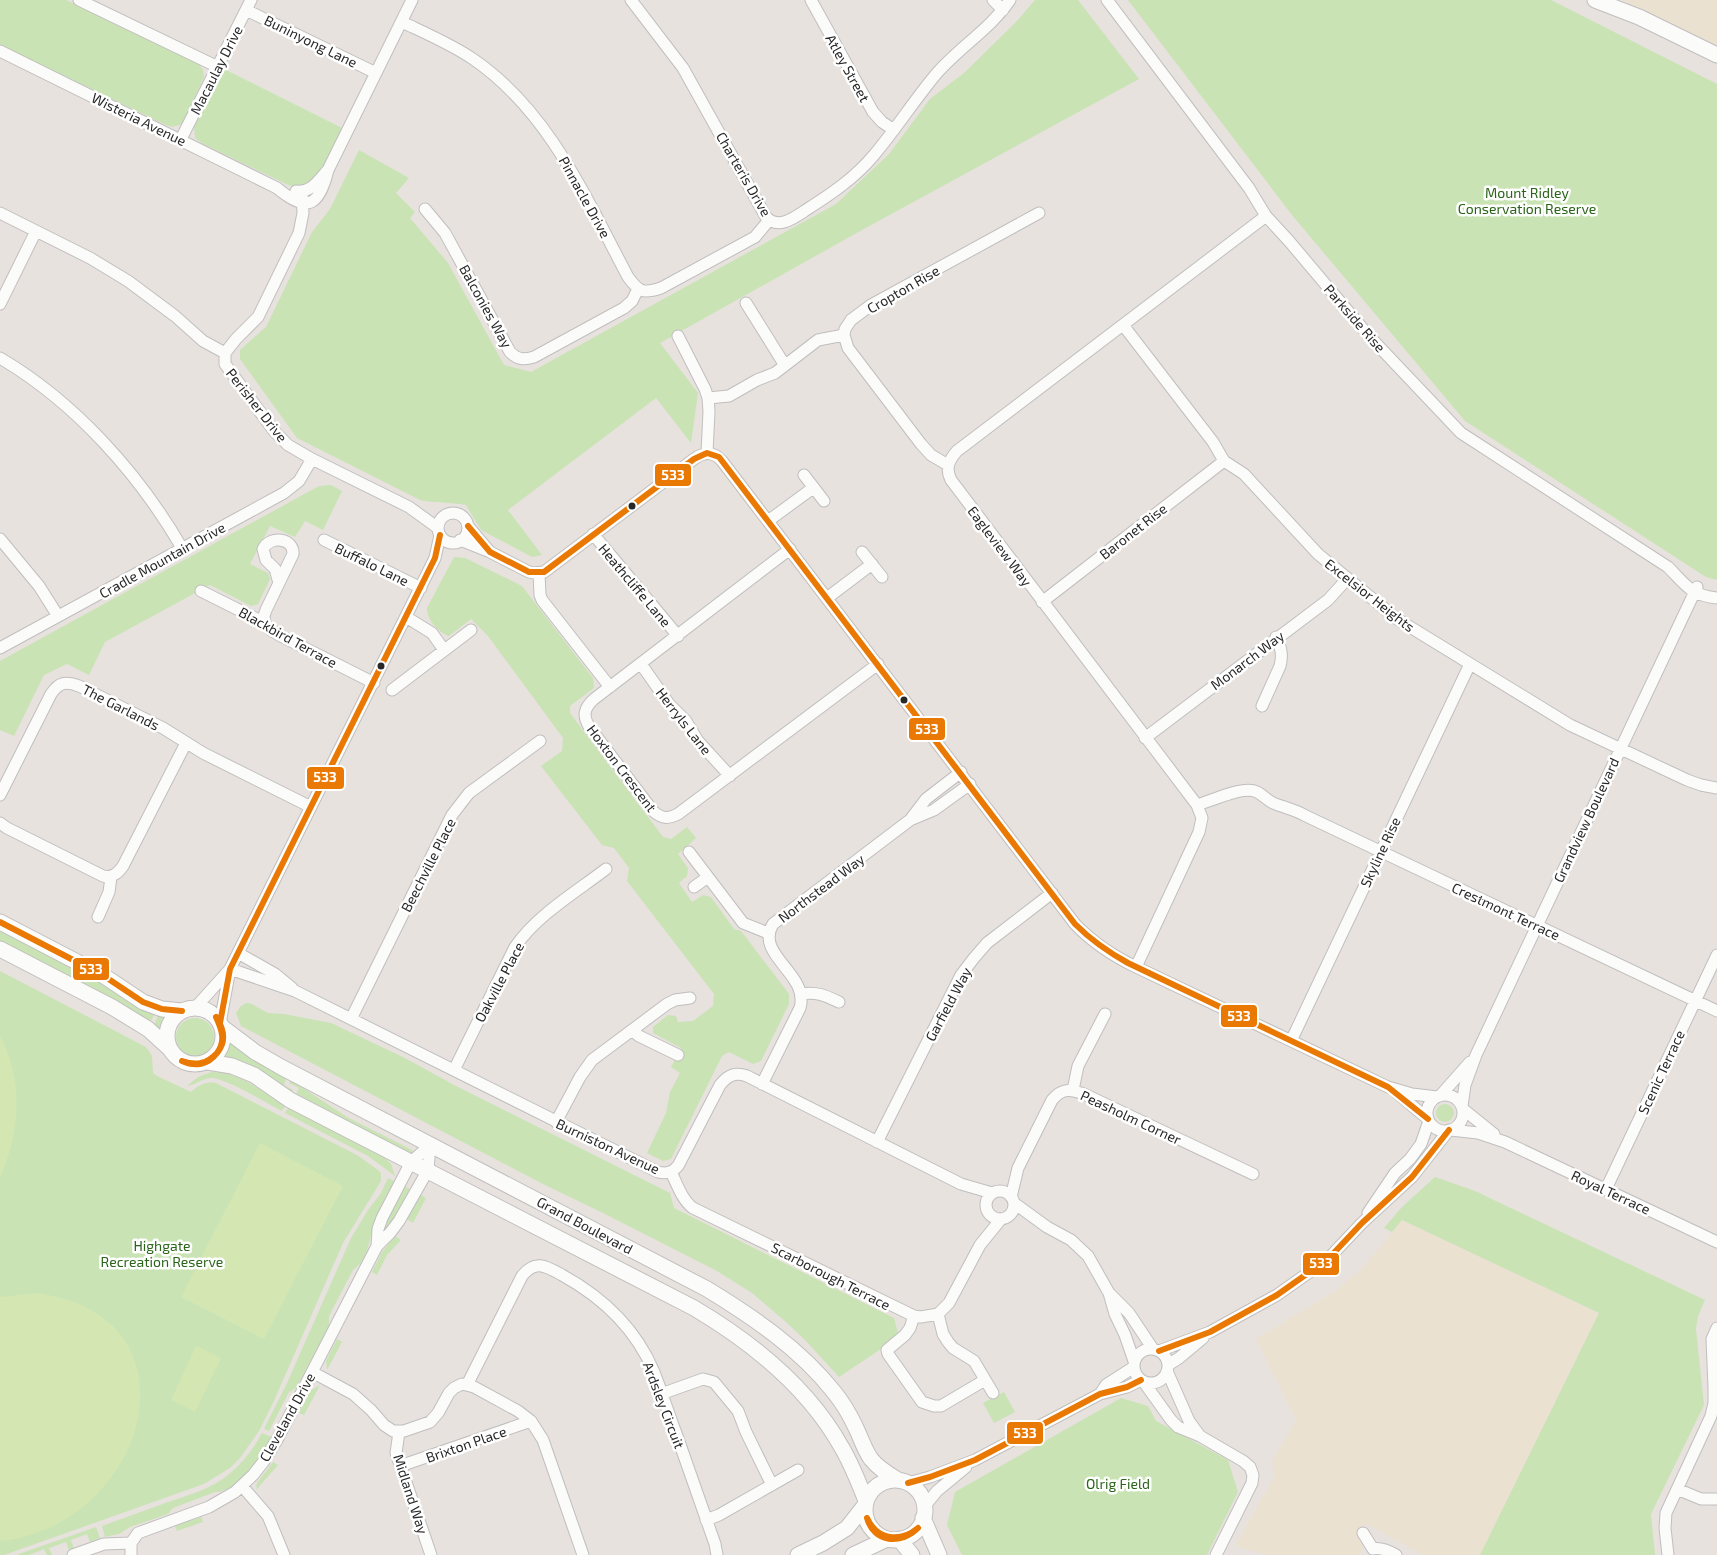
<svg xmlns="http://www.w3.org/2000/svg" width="1717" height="1555" font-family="'Exo 2',sans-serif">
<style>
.education{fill:#eae1d1}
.green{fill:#c9e3b5}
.pitch{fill:#d4e6b2}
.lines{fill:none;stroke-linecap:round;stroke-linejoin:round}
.minor-casing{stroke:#c0bebf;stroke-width:13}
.tertiary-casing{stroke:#c0bebf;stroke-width:17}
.minor{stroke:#fbfbfa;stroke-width:11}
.tertiary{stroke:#fbfbfa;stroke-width:15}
.bus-1-casing{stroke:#fff;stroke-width:10}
.bus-1{stroke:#ea7904;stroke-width:6}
.bus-dot{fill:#282828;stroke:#fff;stroke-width:2}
.labels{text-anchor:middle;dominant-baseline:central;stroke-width:5;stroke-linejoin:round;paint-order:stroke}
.street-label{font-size:14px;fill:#282828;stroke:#fff}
.park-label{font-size:14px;fill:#296418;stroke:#fff}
.line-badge{stroke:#fff;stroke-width:2}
.badge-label{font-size:14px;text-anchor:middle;font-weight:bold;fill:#fff}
</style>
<rect width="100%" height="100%" fill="#e7e2dd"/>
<path class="education" d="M1622,0h95v47z
M1402,1220l197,93 -119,242h-57l-58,-32 -3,27 -3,5h-92l-32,-9 40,-70 -3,-15 24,-41 -40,-81 76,-46 30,-24z"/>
<path class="green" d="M0,0h66l133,64 4,6 1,7 -22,47 -10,3 -6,-2 -166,-80z
M1035,0h43l61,79 -277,151 -202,113 38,50 -7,50 -35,-45 -148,112 34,45 -10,2 -51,-27 -15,-25c-16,-3 -31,-2 -46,-5l-123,-62 -57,-79v-9l26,-23 46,-95 18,-23 29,-59 50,28 -13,15 19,19 -5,6 38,45 56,102 27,7 305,-168 53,-50 41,-55 34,-26 52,-51z
M1128,0h423l166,84v496l-11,-3 -241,-156 -173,-206z
M224,69l118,59c-11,21 -24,67 -54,57l-85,-41 -8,-6 -1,-12z
M331,485l11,6 -19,39 -18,-9 -10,16 -25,-11 -20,38 18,9 2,6 -12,25 -7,2 -41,-21 -105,57 -16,33 -22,-11 -23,11 -30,61 -14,-6v-69l319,-175z
M454,557l11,1 57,28 71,92 1,10 -24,18v7l93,124 8,2 16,-12 9,11 -18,16 10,14 -1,8 -8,7 13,19 11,-7 8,2 23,32 7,2 48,63v10l-28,57 -8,3 -24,-12 -7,4 -51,103 -8,2 -16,-8 19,-40 4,-21 10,-19 -9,-6 10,-19 -28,-15v-6l15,-12 8,1 2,6 15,-1 20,-15 1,-12 -87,-113 2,-13 -15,-20 -12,-3 -61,-79 21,-15 1,-13 -75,-102 -17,-17 -22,17c-11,-4 -22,-16 -22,-28z
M0,930l98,51 31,22 25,12 -4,8 -150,-81z
M0,971l146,76 6,9 1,17 4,3 34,16c8,-7 16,-12 27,-8l139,71 21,15 3,3v8l-38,62 -70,160 -14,28 -19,27 -10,10 -26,16 -200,71h-4z
M246,1003l6,1 16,9 16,1 47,9 74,35 49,27 216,108 4,15 220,110 5,19 -60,40 -33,-36 -20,-19 -34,-29 -35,-22 -114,-58 -58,-28 -304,-159 -5,-13 4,-6z
M158,1015l13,2 -5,9 -2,9 -10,-9z
M176 1037a19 19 0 1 1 38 0a19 19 0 1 1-38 0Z
M226,1039l37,26 23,13 -2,7 9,5 -1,2 -45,-29 -27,-7 5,-8z
M212,1072c29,0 49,19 73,34l-3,5c-15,-8 -54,-31 -69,-33 -10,-1 -17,7 -26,8l11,-9z
M291,1080l56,37 65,33 1,3 -3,1 -114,-60 3,-6 -10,-5z
M1436 1113a9 9 0 1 1 18 0a9 9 0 1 1-18 0Z
M288,1108l97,50 6,6 4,12 -27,-20 -83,-43z
M1435,1177l40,14 230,109 -7,16 -2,13 8,76 -53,109 4,41h-175l119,-242 -197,-93 -10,12 -8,-4 18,-21z
M388,1178l6,3 -19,39 -8,31 -6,12 -8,7 -24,46v10l-33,62 -7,4 -20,39 -5,-2 23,-46 64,-145 17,-28 13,-17z
M404,1186l6,3 -18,35 -7,9 -2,-2 3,-9z
M418,1193l8,5 -13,25 -8,-5z
M395,1236l6,4 -14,15 -10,20 -5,-3 10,-20z
M337,1339l5,3 -15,28 -1,-9z
M320,1385l-16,30 -5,-2 11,-22z
M1004,1392l11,20 -21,11 -11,-20z
M1121,1398l27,8 8,15 72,39 10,32 -31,63h-245l-15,-30 8,-33z
M262,1433l12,5c-12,17 -36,54 -59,54l-42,16 -5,6 -38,13 -11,7 -14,3 -3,-11c22,-8 44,-16 66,-24 21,-7 43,-13 60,-27 15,-12 25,-26 34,-42z
M273,1462l5,3 -22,25 1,-7z
M201,1517l2,5 -26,9 -2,-5z
M96,1527l4,11 -10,4 -3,-8 -16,6 3,9 -5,1 -3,-8 -17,6 3,7h-5l-3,-6 -15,6h-13z"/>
<path class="pitch" d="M0,1036c24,45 20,96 0,142z
M260,1143l83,43 -79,153 -83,-42z
M36,1293c172,22 111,233 -36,248v-244z
M196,1346l25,12 -26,54 -24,-12z"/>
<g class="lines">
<g class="minor-casing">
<path id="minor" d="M79,0l139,67
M631,0l52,68 83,149c12,13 28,1 40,-7 25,-16 49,-32 68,-55 22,-26 41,-56 63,-82 23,-26 54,-45 73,-73
M811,0l62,112 9,10 12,8
M993,0l10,10
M1107,0l142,188 17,28 23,25 80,95 92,97 207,134c18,18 22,28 49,31
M246,10l130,63
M402,22c23,11 49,22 71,37 76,52 113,139 155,218 11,15 15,17 33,11l94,-51 14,-17
M0,51l277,137c30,25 42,19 51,-18l84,-170
M181,139l70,-139
M296,191c15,2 22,-10 31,-20
M302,192l1,21 -4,20 -41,84 -22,22 -11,14v11l49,67 14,14 24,14 97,48 29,21
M425,209l20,24 65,119c8,8 14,8 24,5l90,-49 8,-7 6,-12
M0,213l90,45 38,23 47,35 28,25 22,12
M746,303l38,61
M0,304l36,-73
M1123,325l90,117 11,19 20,13 74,80 79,65 173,106 117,55 14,5 16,3
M678,336l27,53 3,9 1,13 -2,42
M0,358c75,44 139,116 182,190
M708,398l21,-2 28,-16 18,-7 43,-33 26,-5
M948,465l-17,-10 -10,-11 -73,-96 -4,-13 1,-6 6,-9 20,-15 168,-92
M804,475l20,26
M438 528a15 15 0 1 1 30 0a15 15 0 1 1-30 0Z
M768,521l45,-33
M468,526l21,25
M593,534l85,102
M0,539l39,47 19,30
M324,540l97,48
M460,540l30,12 39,20 5,1 10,-1 150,-113c10,-7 19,-8 28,2l353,463c18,19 38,32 61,43l252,120 24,7 25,3
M790,549l-196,150c-10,9 -12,17 -4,29l63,83c9,8 15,8 25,3l200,-150
M862,552l20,25
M539,573l1,22 2,5 68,87
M201,591l64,32 6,7 8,5 95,48
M827,598l45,-34
M1042,602l182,-141
M406,617l26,16 12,17
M265,623l-1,-7 2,-6 27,-56c1,-16 -23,-19 -30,-5l3,11 9,9 4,14
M0,648l284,-155 15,-12 13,-22
M641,664l28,40 17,17 12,20 32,35
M392,690l79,-60
M1262,706l18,-40c3,-11 1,-19 -4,-29
M1145,738l183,-138 19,-21
M0,795l51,-101c8,-12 15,-13 28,-8l84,42 40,25 108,54
M1197,805c15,-4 46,-20 60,-13 6,3 10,8 16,11 12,5 21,6 33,13l411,195
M910,820l16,-21 35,-27
M0,823l7,5 96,48c10,2 15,-3 20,-10l63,-123
M689,852l54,71 25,10
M694,887l14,-10
M98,917l11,-25 2,-15
M238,953l37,21 17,14
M1136,967l63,-135 3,-14 -5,-13 -246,-325c-6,-12 -2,-20 6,-29l309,-235
M230,969l65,22 363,181c8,2 14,1 20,-6l42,-81c8,-10 15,-13 27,-9l214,108 31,9
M802,994c14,-3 24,2 37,8
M195,1008l35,-39
M351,1019l101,-204 17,-22 71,-52
M220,1023l10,-54 205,-411 5,-23
M632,1030l7,6 39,19
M1291,1041l179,-377
M454,1070l61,-123c22,-32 61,-55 91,-78
M762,1084l38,-76c10,-34 -46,-53 -27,-84l137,-104 24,-10 36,-26
M1073,1090l5,-24 27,-52
M1396,1092l32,27
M1427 1113a18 18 0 1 1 36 0a18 18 0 1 1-36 0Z
M1440,1096l30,-34
M1462,1106l3,-21 11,-30 221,-468
M1463,1109l31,25
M556,1122l24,-45 12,-17 75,-56 8,-4 15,-2
M1451,1130l27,3 27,9 212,100
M877,1142l84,-167 13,-17 13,-15 65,-50
M671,1172c6,12 11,28 22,36l221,108 7,1 17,-3 11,-11 31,-58 21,-26
M1606,1189l111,-234
M986 1205a14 14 0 1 1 28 0a14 14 0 1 1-28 0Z
M1011,1197l7,-29 34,-68c10,-12 18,-11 32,-6l169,80
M1014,1203l33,24 24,13 17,16 21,37 6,21 10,21 9,26
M1368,1213l27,-40 15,-14 11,-15 8,-23
M1110,1294l19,19 24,36
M938,1314l5,20 5,8 5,6 21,13 19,32
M914,1316l-4,12 -5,7 -18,15 1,4 34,48 12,4h7l44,-26
M1134 1366a17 17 0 1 1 34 0a17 17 0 1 1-34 0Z
M1159,1351l51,-19 67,-37 51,-36 34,-36 50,-46 37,-47
M1168,1365l11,-7 24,-20
M1167,1371l22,50 11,15
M312,1372l41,22 18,16 13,15 9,6h11l26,-9 8,-9 11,-20 5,-5 8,-4 12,3 44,24 13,10 12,19 40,115
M1143,1381l28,39 7,7 22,9 43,25 7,6 3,8 -1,8 -36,72
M467,1385l55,-109c13,-17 24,-10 40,-1 40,22 74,54 92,97 8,20 14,41 22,61 13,37 26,74 39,111l2,11
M661,1394l42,-15 11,3 24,29 8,21 26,53
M1100,1394l6,-9 28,-18
M399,1432l-3,21 35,102
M400,1466l131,-45
M908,1483l22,-6 45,-17 125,-66 27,-7 14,-7
M242,1486l26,30 16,39
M1677,1489l24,10h16
M924,1507l13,-16 29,-24
M706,1520l13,-5 79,-45
M1363,1533l10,16c8,-2 16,2 23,6
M73,1555l31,-11 27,-1
M131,1555v-12l7,-10 71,-26 26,-15 18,-17 11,-14 14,-23 99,-192 13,-13 9,-12 29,-51 2,-25 -19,17 -29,56 -4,11 -1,17
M1668,1555l-3,-27 1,-15 45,-97 3,-13v-15l-2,-49 5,-11"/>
</g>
<g class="tertiary-casing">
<path id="tertiary" d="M1595,0l44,17 78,38
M0,922l104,54 39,26 19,7 20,2
M0,949l112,58 36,22 22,20
M167 1036a28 28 0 1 1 56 0a28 28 0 1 1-56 0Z
M222,1027l33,25 26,15 426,222c46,28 93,60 127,103 9,11 16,23 22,36 5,10 8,21 15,31 7,9 17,15 27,21
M208,1062l24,4 22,9 36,25 404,208c59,35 115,80 148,140 10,17 17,35 24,53
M865 1510a30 30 0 1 1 60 0a30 30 0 1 1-60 0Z
M923,1518l16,37
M899,1539l13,16
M798,1555l25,-12 24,-15 18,-23
M853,1555l34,-16"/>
</g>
<use href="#minor" class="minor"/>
<use href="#tertiary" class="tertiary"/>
<g class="bus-1-casing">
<path id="bus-1" d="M468,526l22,26 39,20h15l150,-113 13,-6 12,4 356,467c16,16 33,28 53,39l260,124 40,32
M0,922l104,54 39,26 19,7 20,2
M216,1017c8,12 11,24 1,36
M216,1017c6,13 10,24 1,36
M220,1023l10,-54 205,-411 5,-23
M182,1061c14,5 25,3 35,-8
M182,1061c13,6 26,4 35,-8
M1159,1351l51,-19 67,-37 51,-36 34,-36 50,-46 37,-47
M908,1483l22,-6 45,-17 125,-66 27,-7 14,-7
M867,1518c10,22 33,25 51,10
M867,1518c7,25 34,27 51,10"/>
</g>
<use href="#bus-1" class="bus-1"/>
</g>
<g class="bus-dot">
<circle cx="632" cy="506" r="4.5"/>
<circle cx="381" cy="666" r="4.5"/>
<circle cx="904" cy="700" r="4.5"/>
</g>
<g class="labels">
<g class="street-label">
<text transform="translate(311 41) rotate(26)">Buninyong Lane</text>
<text transform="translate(848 68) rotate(61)">Atley Street</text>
<text transform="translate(216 70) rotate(-63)">Macaulay Drive</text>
<text transform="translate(139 119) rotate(26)">Wisteria Avenue</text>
<text transform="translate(744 174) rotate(60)">Charteris Drive</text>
<text transform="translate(585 197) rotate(61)">Pinnacle Drive</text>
<text transform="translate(903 289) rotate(-30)">Cropton Rise</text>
<text transform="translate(486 306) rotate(61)">Balconies Way</text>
<text transform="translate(1355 318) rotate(49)">Parkside Rise</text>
<text transform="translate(257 405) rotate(52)">Perisher Drive</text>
<text transform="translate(1133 531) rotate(-38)">Baronet Rise</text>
<text transform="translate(1000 546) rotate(53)">Eagleview Way</text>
<text transform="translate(162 560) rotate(-29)">Cradle Mountain Drive</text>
<text transform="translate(372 564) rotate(26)">Buffalo Lane</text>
<text transform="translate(635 585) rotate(50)">Heathcliffe Lane</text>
<text transform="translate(1370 595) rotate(38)">Excelsior Heights</text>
<text transform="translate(288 637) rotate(29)">Blackbird Terrace</text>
<text transform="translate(1247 660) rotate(-37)">Monarch Way</text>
<text transform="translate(121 707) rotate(27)">The Garlands</text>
<text transform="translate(684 721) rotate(52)">Herryls Lane</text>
<text transform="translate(622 768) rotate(53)">Hoxton Crescent</text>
<text transform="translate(1586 820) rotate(-65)">Grandview Boulevard</text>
<text transform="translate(1380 852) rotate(-65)">Skyline Rise</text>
<text transform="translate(428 865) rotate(-63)">Beechville Place</text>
<text transform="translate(821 888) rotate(-37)">Northstead Way</text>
<text transform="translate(1506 911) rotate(25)">Crestmont Terrace</text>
<text transform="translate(499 982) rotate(-62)">Oakville Place</text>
<text transform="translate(948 1004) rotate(-62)">Garfield Way</text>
<text transform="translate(1661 1072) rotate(-65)">Scenic Terrace</text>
<text transform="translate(1131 1117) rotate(25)">Peasholm Corner</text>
<text transform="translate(608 1146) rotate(25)">Burniston Avenue</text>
<text transform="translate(1611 1192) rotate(25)">Royal Terrace</text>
<text transform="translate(585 1225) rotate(28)">Grand Boulevard</text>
<text transform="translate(831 1276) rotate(27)">Scarborough Terrace</text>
<text transform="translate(664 1405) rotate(69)">Ardsley Circuit</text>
<text transform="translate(287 1417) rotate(-61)">Cleveland Drive</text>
<text transform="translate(466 1444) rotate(-19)">Brixton Place</text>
<text transform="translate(411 1494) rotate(72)">Midland Way</text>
</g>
<g class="park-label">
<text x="1527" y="192">Mount Ridley<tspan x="1527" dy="16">Conservation Reserve</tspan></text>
<text x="162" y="1245">Highgate<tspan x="162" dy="16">Recreation Reserve</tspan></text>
<text x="1118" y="1483">Olrig Field</text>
</g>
</g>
<g class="line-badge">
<rect x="654" y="463" width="38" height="24" rx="5" fill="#ea7904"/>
<rect x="908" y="717" width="38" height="24" rx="5" fill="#ea7904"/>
<rect x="306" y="766" width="39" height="24" rx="5" fill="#ea7904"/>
<rect x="72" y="957" width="38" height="24" rx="5" fill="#ea7904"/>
<rect x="1220" y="1004" width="38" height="24" rx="5" fill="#ea7904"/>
<rect x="1302" y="1252" width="38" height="24" rx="5" fill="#ea7904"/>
<rect x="1006" y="1421" width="38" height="24" rx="5" fill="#ea7904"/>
</g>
<g class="badge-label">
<text x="673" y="480">533</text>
<text x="927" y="734">533</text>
<text x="325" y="782">533</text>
<text x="91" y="974">533</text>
<text x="1239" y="1021">533</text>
<text x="1321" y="1268">533</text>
<text x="1025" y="1438">533</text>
</g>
</svg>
